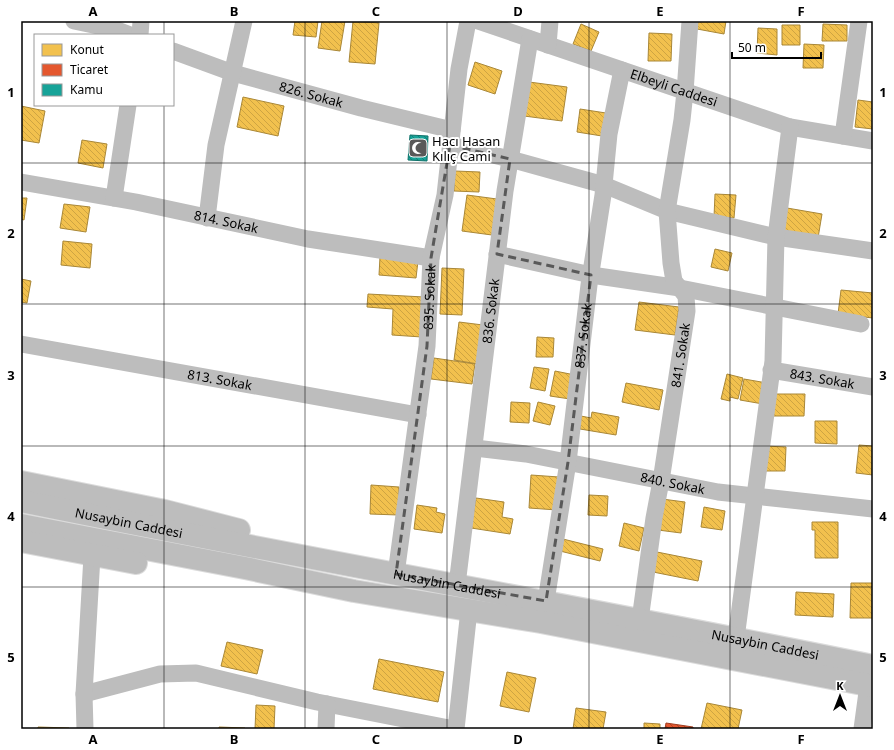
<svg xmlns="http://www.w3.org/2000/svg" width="894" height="750" font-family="'Noto Sans',sans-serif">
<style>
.homes{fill:url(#homes-back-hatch);stroke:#a98737}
.shops{fill:url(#shops-back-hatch);stroke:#a03d20}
.public{fill:url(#public-back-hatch);stroke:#10726a}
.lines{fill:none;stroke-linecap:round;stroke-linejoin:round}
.highway-casing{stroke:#dbdbdb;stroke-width:24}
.minor{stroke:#bdbdbd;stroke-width:17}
.highway{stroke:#bdbdbd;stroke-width:22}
.marked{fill:none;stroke:#595959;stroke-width:3;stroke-dasharray:8 5;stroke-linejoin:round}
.grid{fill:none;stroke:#000;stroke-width:1;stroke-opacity:0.55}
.labels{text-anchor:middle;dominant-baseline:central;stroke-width:4;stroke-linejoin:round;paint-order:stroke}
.street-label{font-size:13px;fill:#000;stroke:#fff}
.poi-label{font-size:13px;fill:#000;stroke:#fff;text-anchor:start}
.neatline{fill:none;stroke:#000;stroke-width:1.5}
.grid-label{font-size:13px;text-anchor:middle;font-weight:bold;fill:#000}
</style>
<defs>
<pattern id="homes-back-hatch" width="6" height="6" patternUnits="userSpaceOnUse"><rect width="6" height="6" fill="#f2c14e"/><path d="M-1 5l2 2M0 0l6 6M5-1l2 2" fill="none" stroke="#cea442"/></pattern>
<pattern id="shops-back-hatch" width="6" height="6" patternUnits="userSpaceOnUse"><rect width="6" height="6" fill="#e4572e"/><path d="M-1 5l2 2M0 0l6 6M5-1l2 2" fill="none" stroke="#b64625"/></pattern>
<pattern id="public-back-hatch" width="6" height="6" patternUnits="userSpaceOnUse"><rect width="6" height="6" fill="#17a398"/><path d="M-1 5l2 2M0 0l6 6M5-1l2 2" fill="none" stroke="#12827a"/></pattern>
</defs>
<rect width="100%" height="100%" fill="#fff"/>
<path class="homes" d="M295,21h23l-2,16 -23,-2z
M322,21h23l-5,30 -22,-3z
M353,21l26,2 -4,41 -26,-2z
M698,21h28l-2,13 -27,-5z
M581,24l18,8 -8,19 -18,-7z
M823,24l24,1v16h-25z
M782,25h18v20h-18z
M758,28l19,1v26l-20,-2z
M649,33l23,1 -1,27h-23z
M804,44l20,1 -1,23h-20z
M475,62l27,9 -7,23 -27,-9z
M529,82l38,5 -5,34 -38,-5z
M243,97l41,9 -6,30 -41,-9z
M858,100l15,2v27l-18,-2z
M21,106l24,5 -6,32 -18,-3z
M580,109l26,4 -4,23 -25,-4z
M82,140l25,4 -4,24 -25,-5z
M455,171l25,1 -1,20 -25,-1z
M715,194l21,1 -2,23 -20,-1z
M467,195l30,4 -5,36 -30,-4z
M21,198h6l-3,22 -3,-1z
M64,204l26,3 -4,25 -26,-4z
M787,208l35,6 -4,24 -35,-6z
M63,241l29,3 -2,24 -29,-3z
M715,249l17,4 -4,18 -17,-4z
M380,257l38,4 -2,17 -37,-3z
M442,268l22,1 -2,46 -22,-1z
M21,279l10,2 -4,22 -6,-1z
M841,290l32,3v25l-35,-4z
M368,294l56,3 -2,40 -30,-2 1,-26 -26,-2z
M639,302l40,5 -4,28 -40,-5z
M459,322l24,3 -5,39 -24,-4z
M537,337l17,1 -1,19h-17z
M434,358l41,6 -3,20 -41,-5z
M534,367l15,2 -4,22 -15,-3z
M555,371l20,4 -5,24 -20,-3z
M727,374l16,4 -5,21 -8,-2v4l-9,-2z
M744,379l23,4 -4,21 -23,-4z
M626,383l37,7 -4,20 -37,-8z
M772,394h33l-1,22h-33z
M511,402l19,1 -1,20 -19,-1z
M538,402l17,4 -5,19 -17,-4z
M592,412l27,5 -3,18 -36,-6 1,-13 10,2z
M815,421h22v23l-22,-1z
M859,445l14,1v29l-17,-2z
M764,446l22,1 -1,24h-22z
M531,475l28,2 -2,33 -28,-2z
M371,485l28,2 -1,28 -28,-1z
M589,495l19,1 -1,20 -19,-1z
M476,498l28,4 -2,15 11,2 -3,15 -39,-6z
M662,499l23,3 -4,31 -23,-3z
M417,505l20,3 -1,4 9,2 -3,19 -28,-4z
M704,507l21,4 -3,19 -21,-3z
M812,522h26v36h-23v-28h-3z
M624,523l20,5 -5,23 -20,-5z
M563,539l40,10 -3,12 -40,-10z
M657,552l45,9 -4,20 -45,-9z
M851,583h22v35h-23z
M796,592l38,2 -1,23 -38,-2z
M227,642l36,8 -6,24 -36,-8z
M379,659l65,13 -6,30 -65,-13z
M507,672l29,6 -7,34 -29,-6z
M707,703l35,7 -4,19h-37z
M256,705l19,1 -1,23h-19z
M576,708l30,4 -3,17h-30z
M644,723l16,1v5h-16z
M38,727l31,1v1h-31z
M219,727l26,1v1h-26z"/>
<path class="shops" d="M666,723l27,4v2h-28z"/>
<path class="public" d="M410,135l18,1 -1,25 -19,-1z"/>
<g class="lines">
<g class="highway-casing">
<g id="highway">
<path d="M21,482l144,29 74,19"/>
<path id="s11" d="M21,501c283,58 568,107 852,165"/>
<path d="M21,525l224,43 109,23 187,31 332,64"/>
<path d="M21,541l115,22"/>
</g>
</g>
<g class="minor">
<path d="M74,21l43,9 13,5"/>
<path id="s1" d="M478,21l312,106 83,14"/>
<path d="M140,35l1,-14"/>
<path d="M548,45l2,-24"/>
<path id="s2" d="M173,51l60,22 128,35 91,22"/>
<path d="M843,136l16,-115"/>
<path d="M450,145l60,14 94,26 63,26 109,26 97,14"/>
<path id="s3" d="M21,182l115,20 172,37 123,19"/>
<path d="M114,198l14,-93"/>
<path d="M207,218l9,-73 28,-124"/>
<path d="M497,254l94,21 89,13 181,36"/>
<path id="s4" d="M21,344l397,71"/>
<path id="s5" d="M771,370l102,17"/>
<path id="s6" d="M475,448l51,6 192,38 155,17"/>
<path id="s7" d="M396,574l31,-228 4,-88 14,-63 14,-126 9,-48"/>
<path id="s8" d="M457,585l48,-394 25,-152"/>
<path id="s9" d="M546,601l22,-139 21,-177 14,-90 6,-61 13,-64"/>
<path id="s10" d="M640,620l14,-102 7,-37 26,-170 -1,-15 -12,-15 -3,-18 -4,-52 15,-91 3,-28 5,-71"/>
<path d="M736,638l37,-277 3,-124 14,-110"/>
<path d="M84,694l76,-20 36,-1 121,29 137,27"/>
<path d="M85,729l-1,-35 8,-138"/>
<path d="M326,729l1,-25"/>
<path d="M456,729l13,-119"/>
<path d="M862,729l6,-44"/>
</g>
<use href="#highway" class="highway"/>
</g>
<path class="marked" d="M450,145l60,14 -13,95 94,21 -23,187 -22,139 -150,-27 31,-228 4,-88z"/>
<path class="grid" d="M164,21v14M305,21v708M447,21v708M589,21v708M730,21v708M164,105v624M21,163h852M21,304h852M21,446h852M21,587h852"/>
<defs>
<g id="mosque-square" transform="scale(1)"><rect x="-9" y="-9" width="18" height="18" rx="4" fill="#595959" stroke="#fff"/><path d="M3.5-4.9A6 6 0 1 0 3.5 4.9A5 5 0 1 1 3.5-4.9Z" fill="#fff"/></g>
</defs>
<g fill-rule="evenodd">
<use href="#mosque-square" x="418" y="148"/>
</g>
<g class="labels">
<g class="street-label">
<text stroke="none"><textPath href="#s1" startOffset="207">Elbeyli Caddesi</textPath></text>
<text stroke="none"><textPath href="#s2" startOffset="145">826. Sokak</textPath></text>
<text stroke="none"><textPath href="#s3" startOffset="209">814. Sokak</textPath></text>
<text stroke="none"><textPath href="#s7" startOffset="279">835. Sokak</textPath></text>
<text stroke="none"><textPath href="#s8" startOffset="276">836. Sokak</textPath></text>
<text stroke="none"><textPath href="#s9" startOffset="268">837. Sokak</textPath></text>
<text stroke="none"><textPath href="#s10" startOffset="268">841. Sokak</textPath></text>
<text stroke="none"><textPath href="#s5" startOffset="52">843. Sokak</textPath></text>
<text stroke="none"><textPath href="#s4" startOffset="202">813. Sokak</textPath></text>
<text stroke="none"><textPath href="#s6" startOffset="201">840. Sokak</textPath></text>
<text stroke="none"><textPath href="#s11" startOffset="110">Nusaybin Caddesi</textPath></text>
<text stroke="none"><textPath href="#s11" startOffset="434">Nusaybin Caddesi</textPath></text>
<text stroke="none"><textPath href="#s11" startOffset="758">Nusaybin Caddesi</textPath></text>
</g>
<g class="poi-label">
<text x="432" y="141">Hacı Hasan<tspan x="432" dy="15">Kılıç Cami</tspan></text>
</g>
</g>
<rect width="894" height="750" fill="none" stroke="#ffffff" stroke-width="44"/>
<rect x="34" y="34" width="140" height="72" fill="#ffffff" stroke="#999999"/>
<rect x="42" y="44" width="20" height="12" fill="#f2c14e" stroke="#999999"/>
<text x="70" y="54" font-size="12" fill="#000000">Konut</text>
<rect x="42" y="64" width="20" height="12" fill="#e4572e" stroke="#999999"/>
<text x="70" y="74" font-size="12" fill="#000000">Ticaret</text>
<rect x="42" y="84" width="20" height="12" fill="#17a398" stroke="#999999"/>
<text x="70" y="94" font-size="12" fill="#000000">Kamu</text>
<g transform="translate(840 696)" stroke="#ffffff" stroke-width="3" paint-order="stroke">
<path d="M0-3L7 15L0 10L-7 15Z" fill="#000000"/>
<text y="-6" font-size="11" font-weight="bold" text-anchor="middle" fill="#000000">K</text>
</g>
<path d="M732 52v6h89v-6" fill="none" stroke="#000000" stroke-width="2"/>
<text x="738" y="52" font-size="12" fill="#000000" stroke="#ffffff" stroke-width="3" paint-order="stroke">50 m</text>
<rect x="22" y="22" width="850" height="706" class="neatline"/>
<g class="grid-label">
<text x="93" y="16">A</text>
<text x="234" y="16">B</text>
<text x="376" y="16">C</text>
<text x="518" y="16">D</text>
<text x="660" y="16">E</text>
<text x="801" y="16">F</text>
<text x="11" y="97">1</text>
<text x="883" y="97">1</text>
<text x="11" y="238">2</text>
<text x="883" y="238">2</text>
<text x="11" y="380">3</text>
<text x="883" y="380">3</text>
<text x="11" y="521">4</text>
<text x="883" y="521">4</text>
<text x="11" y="662">5</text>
<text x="883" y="662">5</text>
<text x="93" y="744">A</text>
<text x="234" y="744">B</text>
<text x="376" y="744">C</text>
<text x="518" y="744">D</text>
<text x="660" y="744">E</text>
<text x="801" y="744">F</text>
</g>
</svg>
